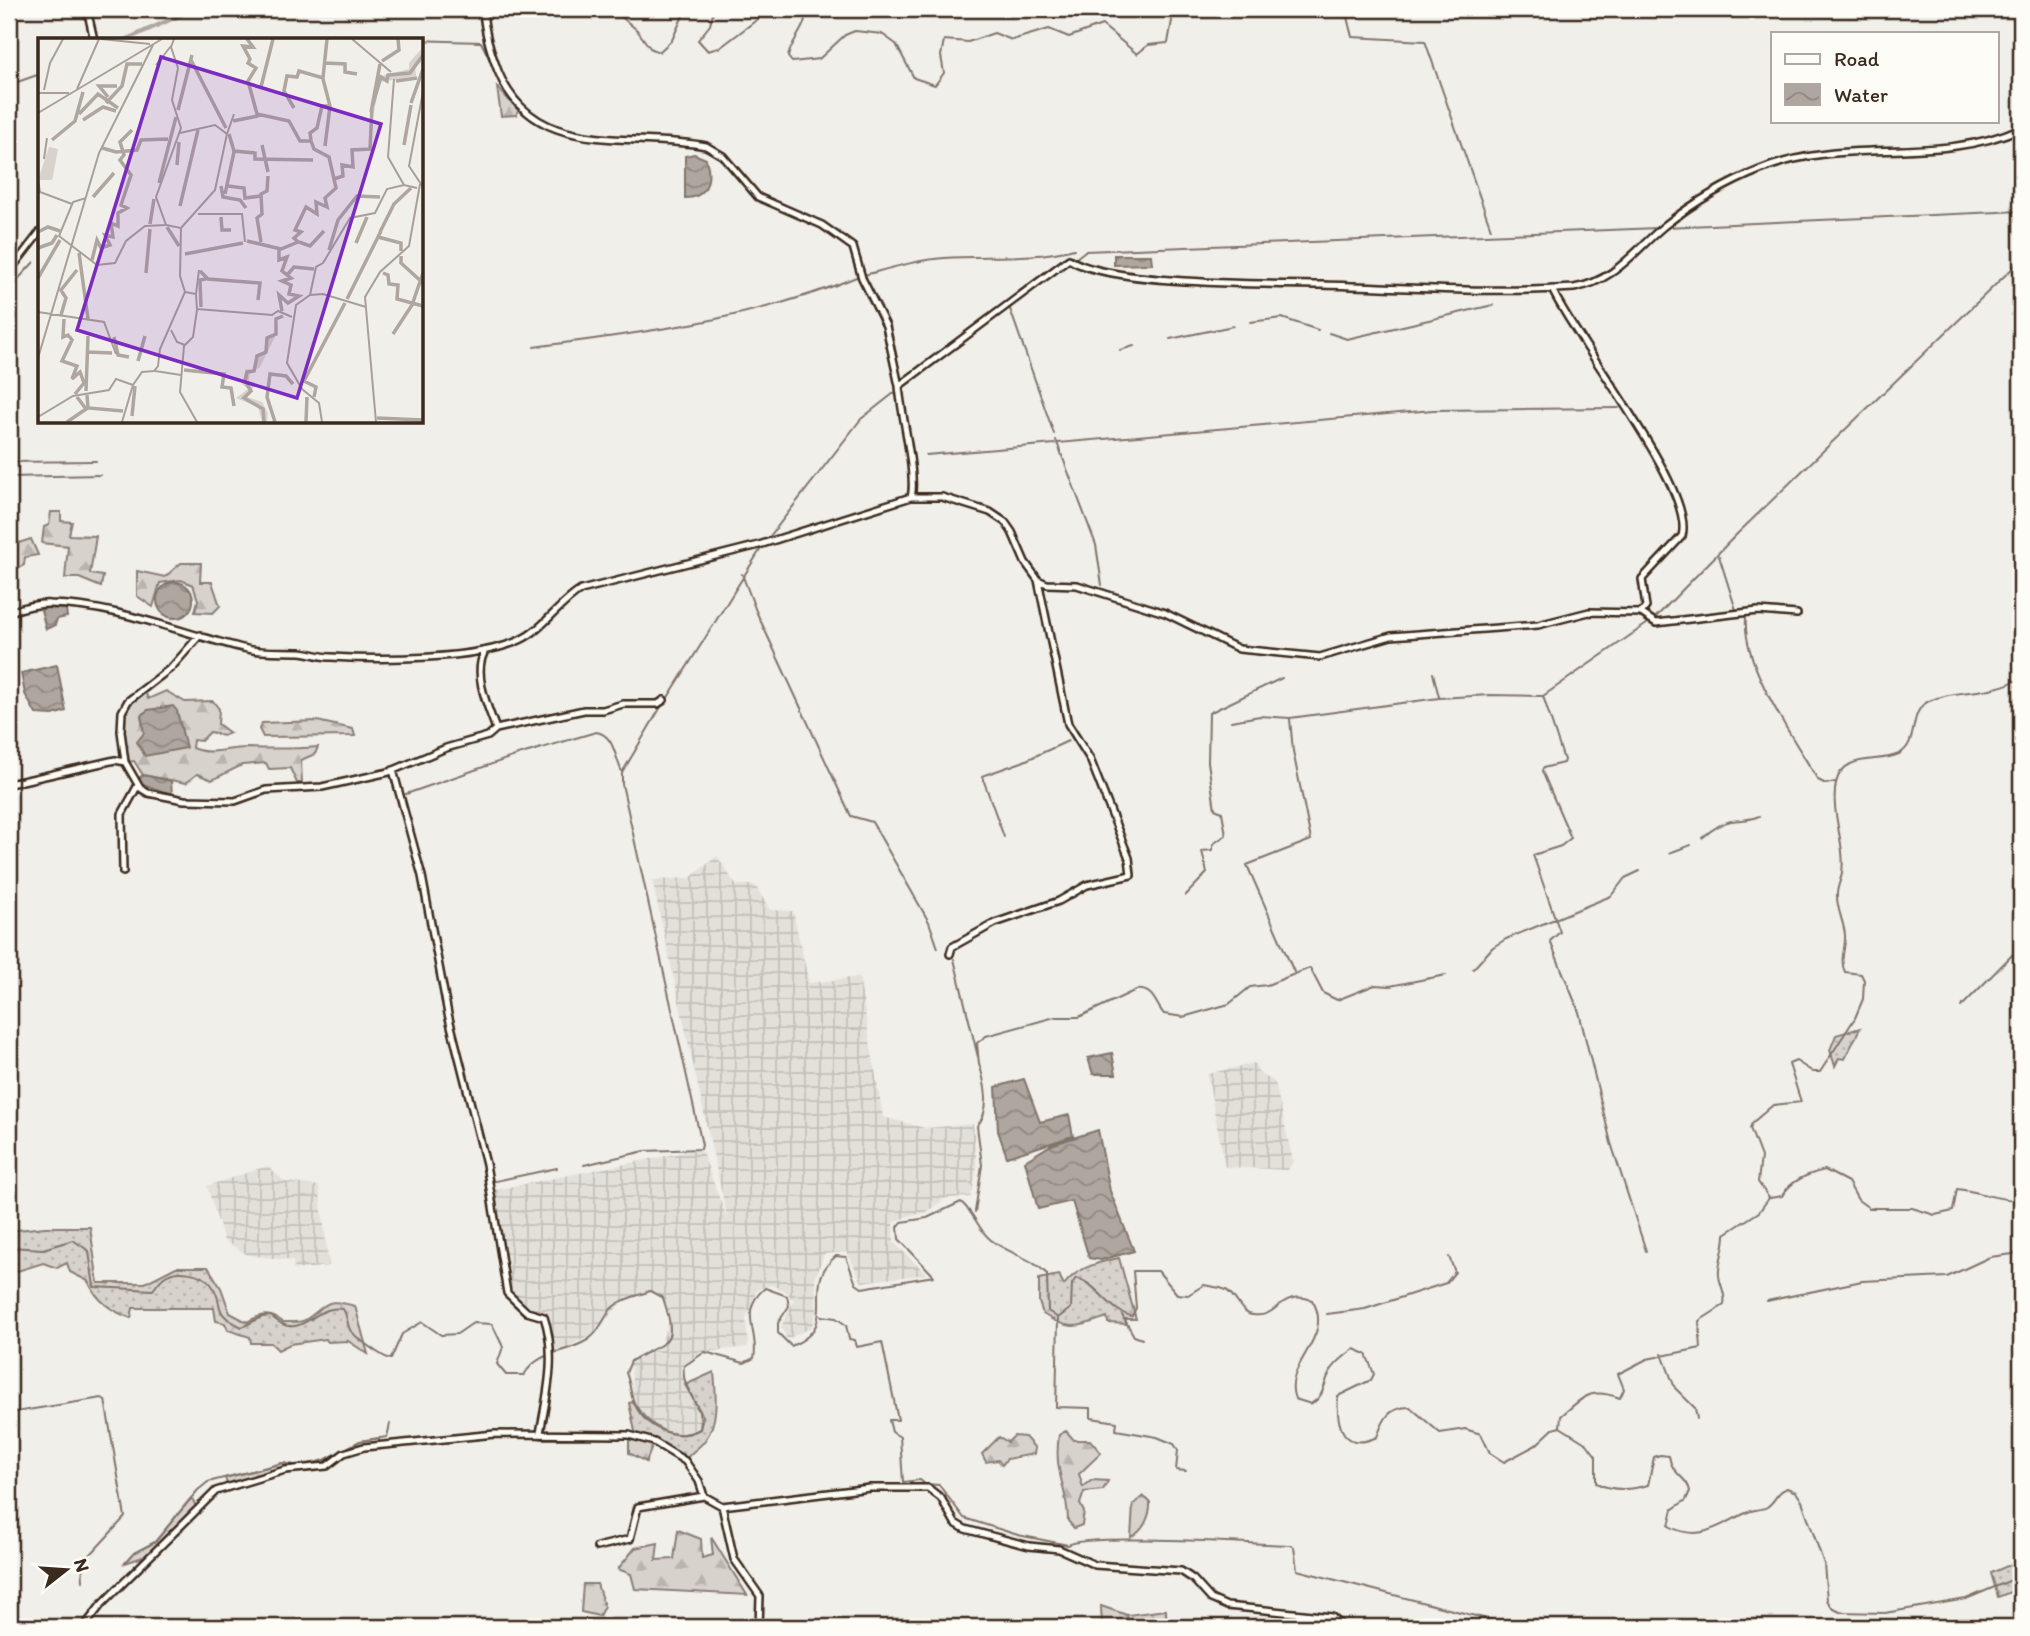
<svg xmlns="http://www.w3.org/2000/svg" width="2030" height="1636" font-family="Itim,sans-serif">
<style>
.industrial{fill:url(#industrial-grid)}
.grass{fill:url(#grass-dots);stroke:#897e75;stroke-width:2}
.forest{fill:url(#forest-firs);stroke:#897e75;stroke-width:2}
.water{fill:url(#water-waves);stroke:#80746b;stroke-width:2}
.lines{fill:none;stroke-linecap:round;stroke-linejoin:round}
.stream{stroke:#80746b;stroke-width:2}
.canal{stroke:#aea69f;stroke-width:4.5}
.street-casing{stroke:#3b2a1e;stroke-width:10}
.street{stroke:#fdfcf7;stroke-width:5}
.inset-river{fill:none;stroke:#aea69f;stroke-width:3.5}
.inset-road{fill:none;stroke:#a8a098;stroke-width:2}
.view{fill:#7b2cbf;fill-opacity:0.15;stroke:#7b2cbf;stroke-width:3.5}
.inset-edge{fill:none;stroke:#3b2a1e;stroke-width:3.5}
</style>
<defs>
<pattern id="industrial-grid" width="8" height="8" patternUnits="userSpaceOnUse" patternTransform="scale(1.75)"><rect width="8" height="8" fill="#e3e0da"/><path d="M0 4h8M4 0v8" fill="none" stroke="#c4c0bb"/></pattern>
<pattern id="grass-dots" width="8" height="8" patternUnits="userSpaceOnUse" patternTransform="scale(1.75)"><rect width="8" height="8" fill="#d7d2cc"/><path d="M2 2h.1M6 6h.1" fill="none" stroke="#b9b4af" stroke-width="1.8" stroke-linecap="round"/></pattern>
<pattern id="forest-firs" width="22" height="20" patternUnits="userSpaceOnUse" patternTransform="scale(1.75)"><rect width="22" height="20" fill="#d7d2cc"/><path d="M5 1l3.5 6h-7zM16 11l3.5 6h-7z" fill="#b9b4af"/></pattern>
<pattern id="water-waves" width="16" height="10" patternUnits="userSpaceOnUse" patternTransform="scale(1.75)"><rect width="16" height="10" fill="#aea69f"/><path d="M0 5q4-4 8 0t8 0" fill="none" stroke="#8f8781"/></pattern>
</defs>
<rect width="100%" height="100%" fill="#f1efea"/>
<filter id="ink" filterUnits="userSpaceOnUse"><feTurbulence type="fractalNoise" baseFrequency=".0143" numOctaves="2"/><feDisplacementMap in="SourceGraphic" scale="14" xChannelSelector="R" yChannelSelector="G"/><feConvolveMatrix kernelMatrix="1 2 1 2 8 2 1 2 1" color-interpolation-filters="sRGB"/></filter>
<g filter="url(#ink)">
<path class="industrial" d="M717,856l19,29h19l15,25 23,1 16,72 50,-6 24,140 42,11 48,-4 4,43 -6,30 -25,1 -21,15 -17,3 -15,7 1,20 33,31 -65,8 -15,-30 -23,2 -9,25 2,32 -6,17 -24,11 -6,-12 13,-27 -10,-10 -13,-5 -14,5 -11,28 2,29 -42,5 -22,14 1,19 18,31 -3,13 -18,7 -18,-5 -19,-11 -12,-18 -2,-41 28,-12 11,-31 -7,-20 -13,-7 -26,9 -32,35 -41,20 -7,-38 -37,-24 -18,-102 212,-42 27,72 -76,-341 38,-2z
M1255,1063l4,10 16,9 18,79 -5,9 -63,-3 -18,-93z
M267,1166l18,16 34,4 10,80 -35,4 -1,-9 -45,-6 -24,-14 -17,-55z"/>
<path class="grass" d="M1860,1028l-15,31 -6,-1 -4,8 -5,-16 6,-15z
M45,1227h45l8,56h47l31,-16h32l13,21 9,25 17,9c15,-8 22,-10 36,0 7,0 17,1 22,-2 24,-15 17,-23 50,-14l13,48 -20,-13 -20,1 -2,-3 -36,5 -12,6 -7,-7h-20l-1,-6 -22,-7 -3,-7 -9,-2 -2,-13h-81l-2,10c-20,-7 -34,-17 -43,-37l-18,-9 -3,-9 -10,5 -14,-5 -29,9 -2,39 -3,2v-82z
M1119,1258l17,61h-11l2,5 -19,-1 -1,-6c-29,10 -37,15 -64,-3l-4,-12v-23l20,-4 5,10c12,-17 35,-23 55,-27z
M714,1372c2,22 5,50 -9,68 -5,8 -15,12 -20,21l-49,-25 -7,-33 4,-1c15,23 39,42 67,27l3,-13 -18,-31z
M379,1438v6l-25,5 -27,17 -42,4 -57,17 -3,-9 58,-15 11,3 12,-1 19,-5 35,-19z
M2021,1560v28l-23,9 -7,-24z
M1166,1610l1,17h-39l-1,-12z"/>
<path class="forest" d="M497,87l21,23 -2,5 -15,1z
M51,512h10v9l11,1 -3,13 27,1 -6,38 13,2 -2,11 -22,-9h-14l3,-32 -26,-3 2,-16 5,-2z
M31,539l7,16 -13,2 -1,8 -10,5 2,7 -7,1v-32z
M181,563h20l-1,19h12l8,24 -7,7 -18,-1 3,-12 -5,-15 -12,-5 -21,3 -7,24 -16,-11v-25l28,6z
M144,688l4,11 18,-8 19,11 28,-1 6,8 -1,15 12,9 -7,3 -13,-4 -9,9 -8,-1 -1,8c19,8 35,0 54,0 25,1 48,1 72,-1l-3,7 -14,6 1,23h-5l-7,-15 -21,1 -3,-6 -24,2 -30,15 -15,-6 -11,9 -43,-8 -9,-14 -9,1c-2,-34 -10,-50 19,-74z
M317,721l36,8 2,7 -92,1 -4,-8 3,-6z
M1066,1431l8,9h16l11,13 -22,21 4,13 9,-7 16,1 -5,9 -19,2 -4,12 4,8 -2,13 -8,3 -6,-7c0,-34 -15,-47 -9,-86z
M629,1435l25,7 -8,20 -17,-9z
M1014,1436l11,1 10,11 -1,6 -27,5 -5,6 -4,-5 -12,2 -4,-8 17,-17 9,5z
M1143,1496l7,6c1,13 -7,30 -19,35l2,-32z
M191,1498l7,11 -46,45 -27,9 9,-10 21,-11z
M678,1530l23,9 1,19 11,-3 -2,-18 36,58 -112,-6 -4,-15 -13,-5 17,-21 23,-5 -2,17 18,-1z
M583,1584h14l7,22 -5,10 -18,-4z
M1101,1606l26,9 1,12h-26z"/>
<path class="water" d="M694,154l12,5c6,19 2,39 -21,39v-42z
M1114,255h37l1,9 -38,1z
M157 600a18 18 0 1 1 36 0a18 18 0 1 1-36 0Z
M44,608l22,1 1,8 -10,2 -2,6 -9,4 -5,-19z
M57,665l9,46 -13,4 -17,-1 -11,-20 -4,-21z
M173,706l4,5 9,37 -41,8 -8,-14 7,-9 -3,-18 7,-5z
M143,775l28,6 1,14 -29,-11 -4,-6z
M1112,1053l4,21h-23l-5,-16z
M1024,1079l16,43 29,-7 4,21 -66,21 -9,-26 -2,-44z
M1098,1130l12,61 24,60 -33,9 -12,-2 -17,-57 -34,8 -13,-48 26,-16z"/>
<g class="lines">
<path class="stream" d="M612,9l25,21 13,18 9,4 13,-12 14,-31
M714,9l-4,16 -12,15 10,11 13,-4 50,-38
M805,9c4,18 -14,30 -17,48l4,5 27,-3 26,-24 10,-4 27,3 14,10 18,34 21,7 9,-12 -3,-17 3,-16 24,2 26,-9 18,7 37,-11 20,8 33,-12 35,29 11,-9 20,-2 6,-34
M1345,9l7,28 73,4 66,188
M413,40l68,2 11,22
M9,85l31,-11
M1666,227l355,-16
M1075,259l10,-8 573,-23
M864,275c27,-7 53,-15 80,-17 43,-3 89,2 130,-9
M9,289l25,-27
M1010,309l44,125
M1250,322l32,-4 36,12
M1329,333l18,6 146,-34
M1170,339l63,-13
M534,347c111,-15 220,-27 325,-71
M1120,350l14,-4
M901,388l167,-124
M1056,440l40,105 6,40
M1058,443l375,-33 186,-2
M926,455l129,-11
M9,462l87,-1
M9,477l91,-2
M767,540l94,-121 33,-26
M1719,556l17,54
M742,574l14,37 95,205 21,6 57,100 9,26
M1655,618l82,-84 284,-274
M1746,618c-4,48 48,121 72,162l8,4 9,-2
M1433,673l6,24
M667,699l95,-152
M1290,719l3,32 18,89 -64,25 47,107
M1231,721l29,-5 30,2 149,-20 51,-3 52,1
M406,794l112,-39 78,-23c18,2 19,26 26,40
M1004,837l-22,-61 40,-14 46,-21
M1702,838c8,-7 18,-15 29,-17 11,-2 17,0 28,-5
M1669,853l22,-8
M1185,896l22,-23 -5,-22 11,-1v-6l13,-9 -4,-23 -7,-3 -7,-47 1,-49 73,-35
M954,959l24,98
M1473,969l20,-22 13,-8 105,-43 14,-18 15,-7
M1961,1007l60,-61
M979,1064l-2,-21 9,-7 69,-19h24l57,-27c18,-2 19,14 28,24l19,3 46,-13 21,-17 17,-2 43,-17 13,25 14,7 38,-15 15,1 56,-11
M584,1165l61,-14 56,-2 1,-4 -80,-361v-11l40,-68
M491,1182l66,-14
M1770,1198l12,-2c9,-16 26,-22 43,-26l23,12 10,18 11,8h43l23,7 18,-4 4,-22c22,2 41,12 64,11
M975,1212l7,-47 -5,-39c15,-17 8,-43 2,-63
M9,1247l34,2 30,-9 16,11 5,36 59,3c3,-4 7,-10 11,-13 12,-9 38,-5 47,7 15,20 -2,28 31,43l20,-10 9,-1c31,29 41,-13 72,-7 4,6 4,14 7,21 5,7 33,28 41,29l11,-25 20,-12 19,13 16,-1 16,-11 19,1 11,23 -6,17 9,11h18c14,-24 38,-21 60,-33 14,-7 18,-21 27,-33 9,-10 27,-13 39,-18l13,7c17,49 3,42 -32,63l-5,12c5,11 4,23 9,32 12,24 41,37 65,24 5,-24 -20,-39 -16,-63l21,-14 39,11 10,-5c6,-25 -17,-47 11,-70l22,8 2,10 -11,17v10l13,13c53,-22 7,-59 45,-90l10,1 10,27 6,4 72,-12 -35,-37 -1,-12 4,-5 25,-4 34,-16c15,13 17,28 30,38 18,14 40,17 56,34l1,37 10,7 13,-10 1,-24 4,-6c23,6 33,34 56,38l4,-8 -3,-37h25l19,23 11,1 16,-10c7,2 16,2 22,5 11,6 14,24 27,25 26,4 25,-26 59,-15 24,38 -31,64 -17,99l16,5c15,-8 12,-23 21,-35 6,-8 15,-15 22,-20l12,5 8,20 -3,6 -33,16c-2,28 4,57 39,41 7,-19 12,-30 33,-30l30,26 25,-4 16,5 9,19 14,9 32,-17 17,-16 7,-2 27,17 9,12v27c16,8 35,7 52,2l6,-28 6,-2 9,1c3,20 18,20 21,35l-4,9 -13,9 -4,17c30,17 50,-1 77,-13 7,-4 16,-3 21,-6 9,-6 9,-15 20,-19l9,4 6,9 22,63 3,36 5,8 8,4 45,1 81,-14 55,-23
M1646,1251l-35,-108 -32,-131 -29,-71 10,-9 -27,-77 28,-9 10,-8 -29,-67 1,-3 20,-5 1,-3 -21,-64 108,-75
M1767,1301l95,-20 85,-4 43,-20 31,-4
M1327,1314l38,-5 81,-26 9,-11 -6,-15
M1122,1315l12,21 8,3
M821,1316l15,2 10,7 3,14 6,1 2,7 25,-5 16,78h-9l3,12 8,5 3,45 17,-2 5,4 14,1 25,33 54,17 50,10c18,-12 189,-1 223,0l3,2 3,23 194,50 6,7
M1058,1319l-2,88 35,1v10l26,4 -1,8 41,7 17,7 4,6 -2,20 10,1
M1662,1354l13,34 20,20 2,11
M9,1413l93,-15 3,2 20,117 -43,47 1,17
M1560,1427l1,-11c23,-19 28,-29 59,-18l4,-9 -6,-15 29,-15 54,-11 -2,-27 25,-16c3,-13 -7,-23 -5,-35 1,-13 6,-22 6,-36l34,-22 10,-14 -11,-16 3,-25 -11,-29 2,-5 21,-18 28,-3 -12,-38 7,-3 17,11h7l35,-54 8,-19 1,-19 -3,-6 -16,-2c-6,-12 1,-24 0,-37 -1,-13 -9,-27 -8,-41 0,-7 4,-14 5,-21 4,-29 -12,-60 -6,-90 7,-31 42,-19 63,-29 21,-11 8,-43 30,-53 30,-13 60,-5 92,-23
M541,1439l87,-1
M306,1465l19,-5 35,-19 27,-4 3,-13
M791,1500l80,-9 51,1
M125,1563l9,-10 21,-11 43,-52 10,-8 75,-19 17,3"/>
<path class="canal" d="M125,40l69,-31"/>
<g class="street-casing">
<path id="street" d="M87,9l7,31
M483,9c1,22 7,42 15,62 36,89 132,60 208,75l17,10 35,41 64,28 31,22 9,31 24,48 13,60
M9,272l31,-40
M911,497h31l48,15 15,10 7,10 13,30 13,18 9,4 30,1 88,28 74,36 81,8 71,-21 147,-11 51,-13 52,1 5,-6 -4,-28 40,-43c14,-47 -107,-195 -130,-247
M9,612c13,-4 28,-9 41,-8 68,1 132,30 197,45 17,4 36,2 53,3 11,1 21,5 31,5 49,3 146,3 189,-17 24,-11 38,-36 61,-50l178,-45 152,-48c6,-21 -10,-83 -12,-111l170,-127c38,26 200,25 253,26 84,2 168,9 252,3 41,-7 60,-37 90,-62 28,-22 63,-43 96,-56 84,-35 176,-3 261,-42
M1641,613l15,10 102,-12 39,3
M496,729l88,-19h19l20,-6h35l6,-4
M125,762l-4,-31 1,-19 6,-11 44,-34 28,-32
M393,770l29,106 26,138 38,150 21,129 20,19 17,5c13,38 3,78 -4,116
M9,784l106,-24 10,2 15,26 8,5 36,7 51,1 31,-11 56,-3 67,-15 57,-24 42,-12 8,-7c-8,-22 -23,-54 -12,-76
M123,872l-1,-58 16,-29
M950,954l2,-7 43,-24 64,-22 28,-16 44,-10 -2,-17 -39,-99 -22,-35 -30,-144
M722,1506l148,-18h58l13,10 14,25 10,6 64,17 30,3 36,16 86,6 12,8 18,20 16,7 105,11 11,10
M597,1547l33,-8 8,-32 66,-11
M84,1627l17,-22 115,-114 69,-21 42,-4 17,-13 20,-6 131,-13 134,1 25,7 31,19 14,20 5,15 18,10 12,53 26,37 -1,31"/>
</g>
<use href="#street" class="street"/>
</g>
</g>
<g transform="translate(38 38)">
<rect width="385" height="385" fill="#f1efea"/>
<path d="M385,9l-2,16 -6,2 1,11 -36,6 -9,45 6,-50 32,-8v-6zM11,109l9,2 -5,27 -1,4h-14zM230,298l7,1 -15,30 -10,7 -1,7 6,4 -8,12 15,5 6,11 -1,9h-5l-4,-15 -22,-9 12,-9 -6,-5 4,-15 8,1 2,-15 9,-3z" fill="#d7d2cc"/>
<path class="inset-river" d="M209,1l6,8 -10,-1 7,13 -2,4 8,5 -8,13 9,33 32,7 11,20h11l3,8 15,8 5,22M153,22l35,68M344,23l17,-11 -1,-11M288,25l19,1v8l12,2M285,41l7,27 -5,40M358,43l21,-3M223,49l12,-48M70,59l-9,-11h18M68,65l16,-17 5,-22h15M373,65l12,-34M256,70l-10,-17 3,-15 10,1 2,-6 24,7 4,-39M140,72l14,-55M333,74l9,-48M41,76l19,-20 20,14M45,82l20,-13 13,4M195,83l25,-5M191,96l5,17 21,2v6l58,1M14,102l23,-19 8,-29M273,102l-1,-7 7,-5 5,-22h7M224,107l6,27M366,107l7,-40M64,110l14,4 21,-2 4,-10 27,-1M139,127l2,-23M121,145l17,-66M183,148l2,11 17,3 6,8M190,148l16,2 1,10 16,-2M187,156l9,-42M55,159l21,-24M142,168l18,-76M183,179l1,13h9M112,186l4,-25M129,189l12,19M0,194l10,-5 12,4M342,194l14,-28 17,-16M340,199l23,6v8M209,203l34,8M223,204l-4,-24 5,-4 -1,-20 6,-3 1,-15M261,204l11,4 14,-15M318,205l11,-26M0,210l14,-5 5,-8M291,212l9,-30 19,-24 23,1M41,215l9,66M147,216l58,-11M363,218v7l22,20M54,222l5,-20 4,8 9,-3 -5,-10 8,2 -2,-14 7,3v-13l9,-5 -6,-3 10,-30 -11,-15 4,-5 -4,-13 12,-12M162,233l8,8 52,4 -2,17M108,235l4,-44M345,235l5,2 1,9 9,1 -1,14 26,7M250,236l6,-7 20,2M0,240l22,-38M309,261l34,-68M163,269l-1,-27 6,-1M244,273l-3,-16 9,8 11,-7 -10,-2 2,-9 -9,-4 9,-3 -9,-7 5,-14 -8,3v-10l19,-8 -4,-4 7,-6 -6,-2 11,-23 11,7 -1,-12 11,5 -2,-9 11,-10 -2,-9 9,-3 -1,-11 11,2 -1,-17 18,-1 2,-42 9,-30 6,4 1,-6 22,-2 13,-18M23,277l5,-17 -5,-8 16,-20M26,281l-1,18 5,-2 4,5 -10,21 15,5 -5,13 8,-7 4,11 -9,11M355,296l19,-29 11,-32M76,299l4,18 11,2M49,314l25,1M100,323l7,-25M146,332l40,4 -2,13 9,1 3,18M48,353l2,-55M49,357l1,13 35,3M276,359l2,-10 -12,-6 41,-78M94,378l3,-30M339,380l46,2M29,384l19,-13 -9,-12M226,384l-1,-13 -19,-11 7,-7 -6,-10 2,-9 7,-1 3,-15 9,-4 1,-14 9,-4v-15l7,-3M237,384l-8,-25 3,-23 16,2 7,8M268,384l1,-25"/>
<path class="inset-road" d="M63,1l49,5M314,1l39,33M118,27l15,-19M356,41l-6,78 16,28M39,51l22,-50M6,52l6,-27 13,-24M385,54l-14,74 14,21M0,55h31M0,75l124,-74M142,95l35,-8 12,9 -12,56 -34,38M189,96l7,-20M6,121l3,-21M0,142l2,12 32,12M48,160l-13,4 -14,34 38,29 18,-2 11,-22 19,-15 21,-1M160,176h44l3,28M147,254l11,2 1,16 -4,27 -9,9 -4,46 17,30M158,256l3,-24M272,257l6,-28 7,-4 27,-45 25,-5 12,-24 17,-4 13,3M159,271l75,6 6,-4 14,6M0,274l66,10 12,32M133,292l6,12 8,3M0,320l61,-205 54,-108M117,333l26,4M0,379l35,-21 36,-6 7,-11 17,6M84,384l11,-37 9,-13 12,-1 4,-5 2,-17 25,-57 -5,-16 1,-48 -15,-3 -10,-28 25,-69 -9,-28 6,-32 -7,-21 3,-8M284,384l-3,-19 -17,-14 -15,-26 9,-58 14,-10 13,-1 43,13M338,384l-11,-125 15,-25 29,-26 11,-62"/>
<path class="view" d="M123,19l220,67 -84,274 -220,-68z"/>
<rect width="385" height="385" class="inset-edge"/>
</g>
<rect width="2030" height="1636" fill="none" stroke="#fdfcf7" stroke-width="35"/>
<rect x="18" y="18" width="1995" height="1601" fill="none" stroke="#3b2a1e" stroke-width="2.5" filter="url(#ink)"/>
<rect x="1771" y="32" width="228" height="91" fill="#fdfcf7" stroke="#afa8a0" stroke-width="2"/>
<rect x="1785" y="54" width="35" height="10" fill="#fdfcf7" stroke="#afa8a0" stroke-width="2"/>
<text x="1834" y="66" font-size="21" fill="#3b2a1e">Road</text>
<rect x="1785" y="84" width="35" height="21" fill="url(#water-waves)" stroke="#afa8a0" stroke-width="2"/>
<text x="1834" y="102" font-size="21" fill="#3b2a1e">Water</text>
<g transform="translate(66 1570) rotate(73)" stroke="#fdfcf7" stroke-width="5" paint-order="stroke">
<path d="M0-5L12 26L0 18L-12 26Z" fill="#3b2a1e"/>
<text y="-10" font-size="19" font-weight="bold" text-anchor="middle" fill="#3b2a1e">N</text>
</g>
</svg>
